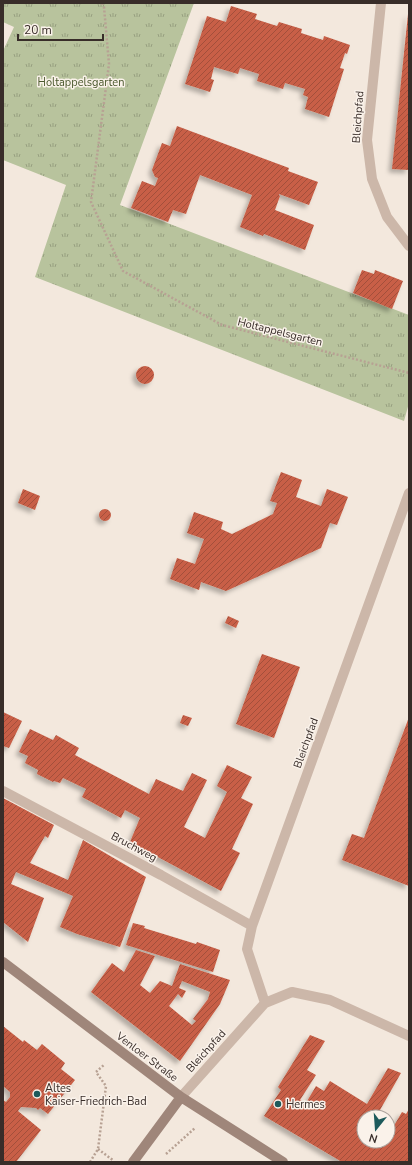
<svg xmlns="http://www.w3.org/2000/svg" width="412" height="1165" font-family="'Nunito Sans',sans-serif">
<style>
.grass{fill:url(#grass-tufts)}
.building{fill:url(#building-hatch);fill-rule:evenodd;filter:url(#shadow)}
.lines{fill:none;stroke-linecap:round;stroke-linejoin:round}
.path{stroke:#b7a193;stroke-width:2.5;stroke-dasharray:2 2;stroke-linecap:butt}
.street{stroke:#ccb7a9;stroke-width:10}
.secondary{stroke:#9f867a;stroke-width:10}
.poi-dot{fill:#1d5a5b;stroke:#faf2ea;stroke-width:1.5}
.labels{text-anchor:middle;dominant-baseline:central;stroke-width:3;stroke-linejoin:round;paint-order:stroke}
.park-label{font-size:11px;fill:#49572c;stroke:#faf2ea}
.street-label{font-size:11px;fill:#382d29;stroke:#faf2ea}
.poi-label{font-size:11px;fill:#382d29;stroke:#faf2ea;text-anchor:start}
</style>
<defs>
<pattern id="grass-tufts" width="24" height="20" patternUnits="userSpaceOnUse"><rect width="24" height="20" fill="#b8c39d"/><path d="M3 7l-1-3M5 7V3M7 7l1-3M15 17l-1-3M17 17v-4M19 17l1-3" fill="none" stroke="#979f80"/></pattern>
<pattern id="building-hatch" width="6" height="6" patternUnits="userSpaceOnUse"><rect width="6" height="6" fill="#c85f46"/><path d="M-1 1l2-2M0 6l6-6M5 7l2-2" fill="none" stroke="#a34f3a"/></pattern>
<filter id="shadow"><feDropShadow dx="-3.5" dy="3.5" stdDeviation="2" flood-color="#0004"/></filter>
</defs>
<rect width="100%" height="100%" fill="#f3e8dd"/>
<path class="grass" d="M3,3h191l-74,202 289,110v88l-5,18 -369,-144 31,-92 -63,-25v-109l11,-24 -11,-5z"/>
<path class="building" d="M231,6l26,8 -2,5 22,7 2,-4 23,7 -1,4 22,7 1,-4 26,9 -3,9 -2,-1 -5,15 4,1 -15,48 -24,-8 3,-12 -5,-2 2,-6 -20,-6 -2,6 -26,-8 2,-7 -19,-6 -2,6 -24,-7 -3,12 3,1 -4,12 -25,-8 22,-68 19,6z
M408,14l1,1v155l-17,-1z
M177,126l112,42 -1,3 30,11 -9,23 -30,-11v1l1,1 -5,14 39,15 -9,25 -41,-16 -1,2 -23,-9 12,-32 -52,-20 -14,39 -13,-4 -5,12 -37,-14 11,-27 13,5 3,-8 -3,-1 -3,-7 10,-27 8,3z
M362,270l12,4 1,-4 28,11 -11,28 -39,-16z
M136 375a9 9 0 1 1 18 0a9 9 0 1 1-18 0Z
M281,472l21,8 -6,17 25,9 6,-17 21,8 -11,28 -7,-2 -9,25 -95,43 -25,-9 -2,8 -29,-11 7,-21 18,6 9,-25 -17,-6 7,-21 29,10 -2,7 11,5 41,-20 4,-11 -7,-2z
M23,489l17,7 -5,14 -17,-7z
M99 515a6 6 0 1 1 12 0a6 6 0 1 1-12 0Z
M228,616l11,5 -3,7 -11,-5z
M262,654l38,13 -26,71 -38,-14z
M3,712l19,9 -13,27 -6,-2z
M183,715l9,3 -4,8 -8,-3z
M409,717v169l-67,-26 10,-26 12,4z
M30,729l23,11 3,-5 23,13 -4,7 74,39 7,-15 27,12 9,-18 15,7 -23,47 21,11 22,-46 -10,-6 10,-21 25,12 -11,21 12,6 -21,45 8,4 -19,38 -91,-49 10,-24 -15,-8 -4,8 -39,-21 4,-8 -23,-11 -3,5 -6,-2 -1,1 -16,-8 1,-4 -13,-7 3,-7 -9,-4z
M3,798l51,27 -6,13 -3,-2 -15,27 38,17 15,-40 63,37 -26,70 -43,-13 -17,-7 13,-31 -57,-24 -5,12 33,14 -16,44 -25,-20z
M133,923l12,3 -1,2 52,16 1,-2 23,8 -7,22 -87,-27z
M136,950l19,6 -15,29 10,8 10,-12 12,5 8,-22 50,16 -10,24 -40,57 -89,-69 21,-29 12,9zM182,981l28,11 -2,7 -15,20 3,2 -4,4 -23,-19 9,-12 4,4 4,-7 -7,-3z
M3,1026l20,16 1,-2 13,10 5,-6 23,19 -4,6 14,11 -27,34 -8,-6 -2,2 -2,-2 -15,-1 -3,4 23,19 -25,32h-13v-62l3,2 4,-5v-5l-7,-6z
M310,1035l15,6 -18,29 9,5 -16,25 6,3 10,-17 8,5 6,-10 37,23 21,-36 13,5 -25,44h-12v24h9l9,5 3,-5h3v-5l14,-24 4,2 3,-5v53h-67l-78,-46 17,-26 -3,-3z"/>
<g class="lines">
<path class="path" d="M102,3l2,4 5,57 -18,138 32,69 99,54 187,48
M98,1149l16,12
M166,1154l29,-26
M90,1162l8,-13 8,-63 -10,-14 9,-8"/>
<path class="street" d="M381,3l-14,137 5,39 15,38 22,29
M3,791l158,84 91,51
M265,1003l-18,-54 5,-23 157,-433
M181,1097l84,-94 27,-11 38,8 79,36"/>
<path class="secondary" d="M3,962l178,135 102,65
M133,1162l48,-65"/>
</g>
<g class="poi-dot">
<circle cx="37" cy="1094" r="4"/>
<circle cx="278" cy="1104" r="4"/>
</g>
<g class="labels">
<g class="park-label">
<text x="81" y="82">Holtappelsgarten</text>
</g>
<g class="street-label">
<text transform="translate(358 117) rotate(-86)">Bleichpfad</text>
<text transform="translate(280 332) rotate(14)">Holtappelsgarten</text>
<text transform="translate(306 743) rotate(-70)">Bleichpfad</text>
<text transform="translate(134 847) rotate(28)">Bruchweg</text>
<text transform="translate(206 1051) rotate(-48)">Bleichpfad</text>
<text transform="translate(147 1057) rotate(37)">Venloer Straße</text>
</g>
<g class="poi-label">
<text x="45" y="1088">Altes<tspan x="45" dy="13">Kaiser-Friedrich-Bad</tspan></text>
<text x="286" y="1104">Hermes</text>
</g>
</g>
<rect width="412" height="1165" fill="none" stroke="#382d29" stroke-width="8"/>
<g transform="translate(376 1129) rotate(197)"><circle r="19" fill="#faf2ea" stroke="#aca39d"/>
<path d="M0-3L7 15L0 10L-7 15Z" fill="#1d5a5b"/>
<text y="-6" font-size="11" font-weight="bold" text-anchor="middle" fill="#382d29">N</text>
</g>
<path d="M18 34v6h85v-6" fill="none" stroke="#382d29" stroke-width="2"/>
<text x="24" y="34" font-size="12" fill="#382d29" stroke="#faf2ea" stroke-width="3" paint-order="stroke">20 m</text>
</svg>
